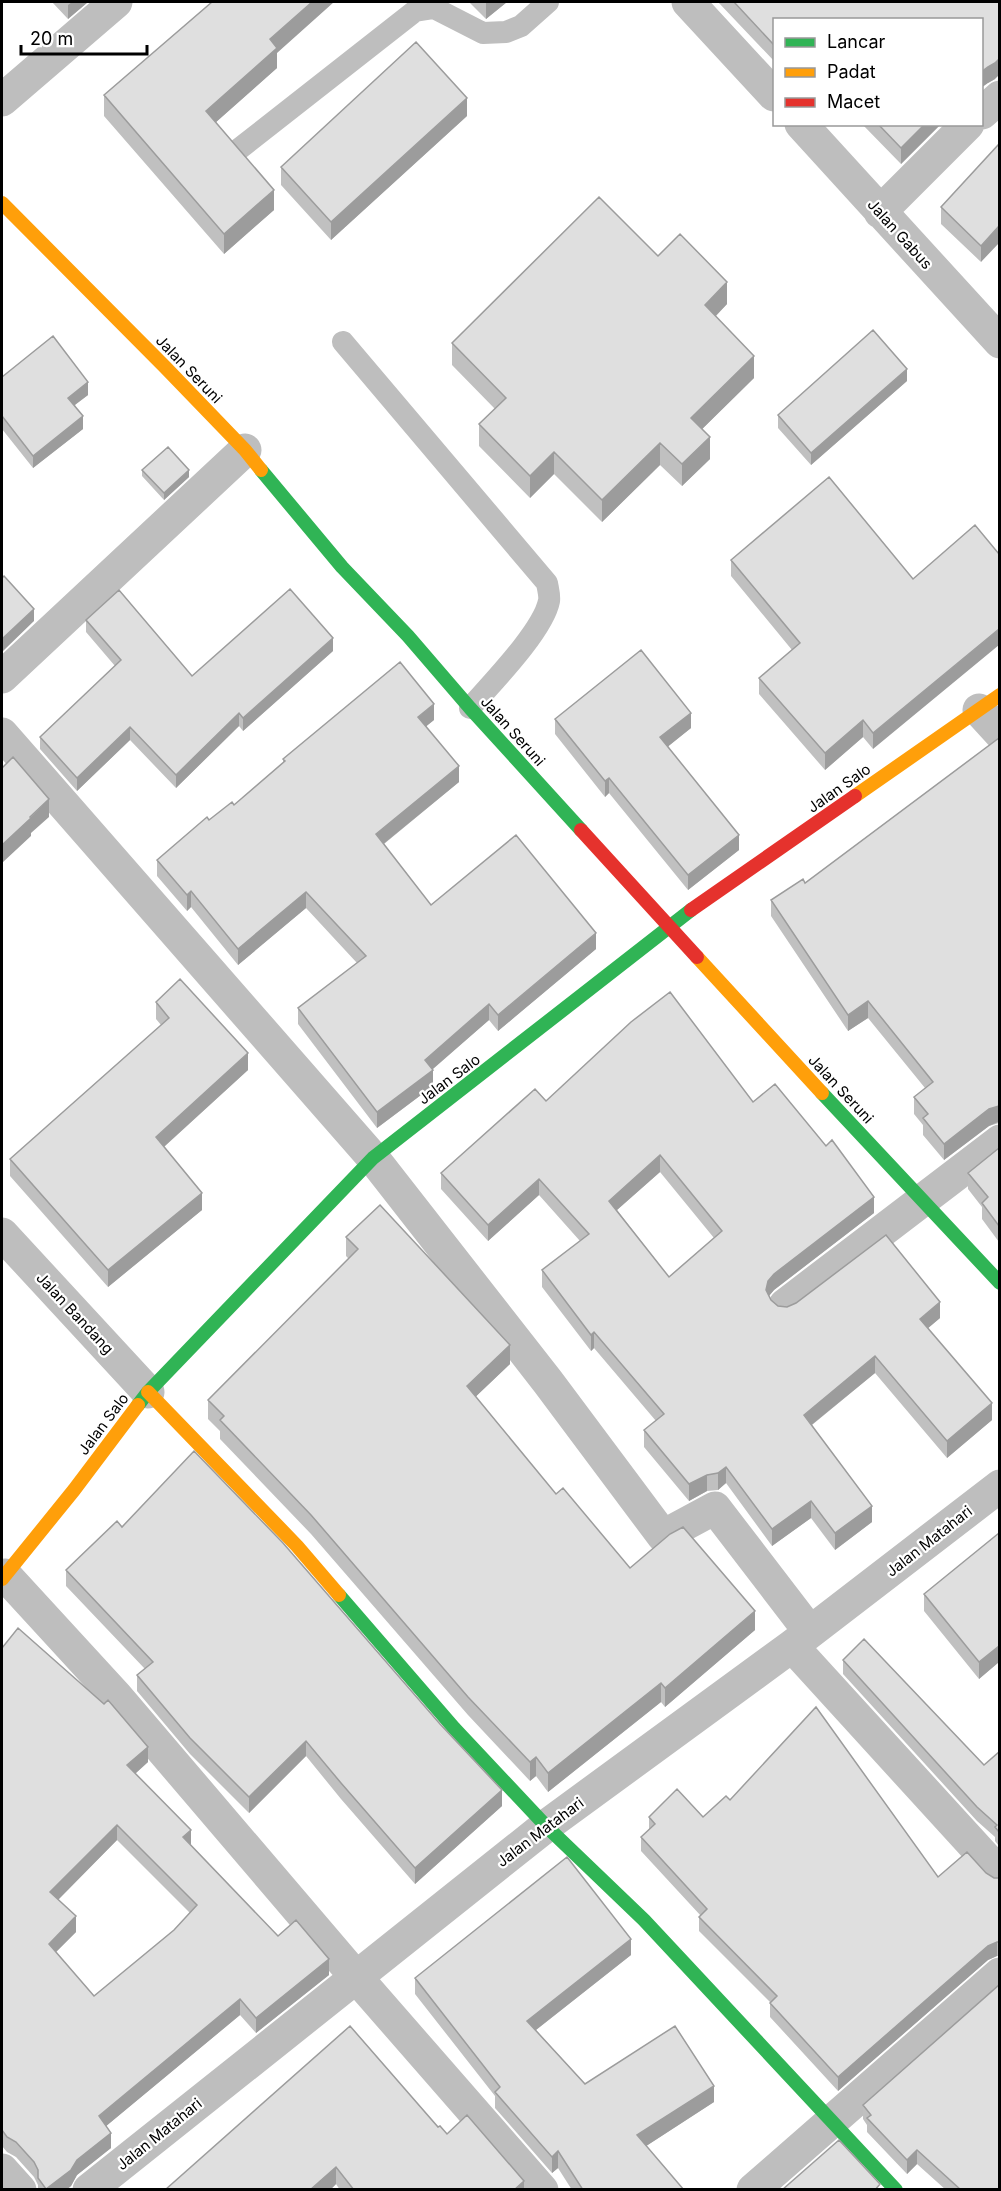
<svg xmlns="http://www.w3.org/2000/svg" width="1001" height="2191" font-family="Inter,sans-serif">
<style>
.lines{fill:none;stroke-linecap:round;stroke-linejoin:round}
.lane{stroke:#bebebe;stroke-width:22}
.street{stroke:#bebebe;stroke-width:33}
.fast{stroke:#30b455;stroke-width:14}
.slow{stroke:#ff9f0a;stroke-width:14}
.jam{stroke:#e5322d;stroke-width:14}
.wall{fill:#c0c0c0;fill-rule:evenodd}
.shaded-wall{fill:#9c9c9c}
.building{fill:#dfdfdf;stroke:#9c9c9c;stroke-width:1.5;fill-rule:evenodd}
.labels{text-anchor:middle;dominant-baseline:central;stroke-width:4.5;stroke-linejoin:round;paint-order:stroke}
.street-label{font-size:15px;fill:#000;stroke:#fff}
</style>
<rect width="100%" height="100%" fill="#fff"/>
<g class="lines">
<path class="lane" d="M239,149l176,-138 19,-3 49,25 23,-1 15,-6 27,-24
M343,342l204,241c1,6 3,13 2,18 -6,30 -58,83 -79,107"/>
<path class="street" d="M688,2l86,93
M2,100l114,-98
M982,113l18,-16
M801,124l199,218
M880,212l88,-88
M2,677l243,-227
M979,710l21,23
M2,734l371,424 175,224 115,154 52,-28 95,124
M2,1234l146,158
M785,1305l215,-164
M5,1575l112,122 239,280 186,213
M792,1646l208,228
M2,2170l18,20
M89,2190l457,-364 246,-180 208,-160
M753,2190l247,-216"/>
<path class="fast" d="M261,470l81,97 66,69 62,72 111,122
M822,1093l178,190
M138,1405l10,-13 225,-234 318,-248
M339,1595l115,133 92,98 98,94 252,270"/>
<path class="slow" d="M2,203l163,164 80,83 16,20
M855,796l145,-101
M697,957l125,136
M148,1392l149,154 42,49
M2,1579l72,-89 64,-85"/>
<path class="jam" d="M581,830l116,127
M691,910l164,-114"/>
</g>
<path class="wall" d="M52,2h36l-20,17z
M469,2h38l-21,17z
M718,2h281l-4,77 -7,4 -214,-63v41z
M277,53v15l-61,54 58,88 -50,44 -120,-138v-21z
M467,116l-136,124 -50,-55v-18z
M862,124h79l-40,40z
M999,144l-18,118 -40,-38v-17z
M658,256l69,48 -11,12 38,62 -52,51 8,30 -28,27 -22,-21 -58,57 -48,-48 -24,24 -51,-52v-22l16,-15 -43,-44v-22z
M2,377l86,18 -13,10 8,24 -50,39 -31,-39z
M907,381l-96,84 -33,-37v-13z
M142,470l47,7 -25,23 -22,-24z
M731,560l182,19 -40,170 -10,-12 -38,33 -66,-76v-16l33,-28 -61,-74z
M86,620l106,56 141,-25 -90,80 -4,-5 -63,62 -46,-48 -53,51 -37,-42v-12l75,-71 -29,-34z
M555,719l136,9 -23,18 71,104 -51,40 -79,-97 -4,4 -50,-63z
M434,720l-8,6 33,56 -75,62 47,61 165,44 -98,82 -9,-11 -57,49 1,17 -56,42 -79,-104v-16l59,-45 -51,-55 -68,57 -47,-58 -4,4 -30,-35v-16l52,-40 25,-15 49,-42v-4z
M999,738v385l-10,3 -45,34 -21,-25v-10l-9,-11v-17l11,-9 -57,-70 -20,13 -77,-115v-16l34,-17z
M156,1002l92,68 -84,77 38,63 -94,77 -98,-111v-17l151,-134 -5,-6z
M546,1101l207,1 121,111 -100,77 -5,6 2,4 7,6 9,1 153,11 -12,10 64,92 -45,38 -72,-85 -63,52 60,97 -37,28 -24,-32 -39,28 -46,-63 -8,7 -11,1 -18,10 -45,-54v-17l12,-9 -62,-73 -3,3 -49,-64v-17l38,-29 -41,-46 -51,46 -47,-52v-16zM660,1172l54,66 -45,39 -52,-67z
M999,1148v94l-17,-23v-12l-14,-18v-16z
M346,1237l164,127 -35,33 81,97 74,74 125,62 -90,77 -4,-5 -113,90 -12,-16 -6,5 -62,-66 -157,-181 -91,-95v-8l-12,-12v-19l141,-141 -3,-3z
M122,1527l380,279 -87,78 -74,-85 -35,-43 -57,57 -59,-59 -53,-63v-16l8,-6 -79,-83v-16z
M999,1533v129l-20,17 -55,-68v-17z
M2,1648l146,114 -13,12 56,71 87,91 51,39 -73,58 -16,-18 -134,111 5,22 -34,27 -6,11 -5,4h-28v-5l-4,-8 -18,-20 -9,-5 -5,-6zM117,1840l73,73 -16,17 -80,66 -38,-44 20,-20 -18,-32z
M843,1660l141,105 15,-13v94l-4,-5v-4l-18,-16 -134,-147z
M730,1800l208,77 48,-4 8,5h5v78h-2l-9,4 -150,131 -68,-74v-15l-71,-71v-14l2,-1 -60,-65v-14l8,-7v-13h54z
M631,1955l-95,75 49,54 129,18 -68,44 38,44h-112l-14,-22 -6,5 -57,-65v-12l-80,-102v-16z
M863,2105l136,85h-53l-29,-26 -10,10 -40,-42v-7l-4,-6z
M438,2127l9,7 77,56h-184l-4,-6 -6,6h-165z"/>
<path class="shaded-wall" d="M72,2h16l-20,17v-14z
M312,2h22l-57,51v15l-71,63v-20l64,-72z
M486,2h21l-21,17z
M999,59v16l-4,4 -7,4 -7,5v-16z
M467,98v18l-136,124v-18z
M925,124h16l-40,40v-16z
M274,190v20l-50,44v-20z
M999,226v17l-18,19v-16z
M727,282v22l-22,23v-22z
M754,356v22l-63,62v-22z
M907,369v12l-96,84v-12z
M88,382v13l-20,15v-12z
M83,416v13l-50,39v-12z
M710,437v22l-28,27v-22z
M660,443v22l-58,57v-22z
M554,452v22l-24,24v-22z
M189,470v7l-25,23v-7z
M34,609v12l-32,31v-13z
M999,629v16l-126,104v-16z
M333,638v13l-90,80v-13z
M434,704v16l-16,13v-16z
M239,713v13l-63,62v-13z
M691,713v15l-31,25v-16z
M863,720v17l-38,33v-17z
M130,727v13l-53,51v-13z
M459,766v16l-83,68v-16z
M609,778v15l-4,4v-16z
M49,799v18l-18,16v3l-29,27v-18z
M739,835v15l-51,40v-15z
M191,891v16l-4,4v-16z
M306,892v16l-68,57v-16z
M596,933v16l-98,82v-16z
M868,1001v17l-20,13v-16z
M489,1004v16l-64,56v-16z
M248,1053v17l-92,84v-17z
M433,1070v16l-56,42v-16z
M998,1106v16l-9,4 -45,34v-16l45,-35z
M660,1155v17l-51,45v-16z
M539,1179v16l-51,46v-16z
M202,1193v17l-94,77v-17z
M874,1197v16l-100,77 -6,7 -2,-7 2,-9 6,-7z
M940,1302v16l-20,17v-16z
M594,1332v16l-3,3v-16z
M510,1345v19l-43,41v-19z
M875,1356v17l-71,58v-16z
M992,1403v17l-45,38v-17z
M726,1467v16l-8,7v-17z
M707,1475v16l-18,10v-17z
M811,1501v17l-39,28v-17z
M872,1506v16l-37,28v-17z
M755,1611v19l-90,77v-19z
M999,1646v16l-20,17v-17z
M661,1683v19l-113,90v-19z
M306,1741v15l-57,57v-16z
M148,1747v15l-21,19v-16z
M536,1757v19l-6,5v-19z
M502,1790v16l-87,78v-16z
M117,1825v15l-67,68v-16z
M191,1830v15l-8,-8z
M76,1916v16l-27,27v-15z
M631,1939v16l-104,82v-16z
M997,1942v14l-9,4 -150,131v-14l150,-131z
M329,1959v16l-73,58v-15z
M240,1999v16l-141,117v-16z
M714,2086v16l-77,50v-17z
M111,2133v15l-34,27 -6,11 -5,4h-20l31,-30z
M917,2150v14l-10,10v-14z
M558,2151v17l-6,5v-16z
M336,2167v17l-6,6h-20z
M524,2181v9h-10z"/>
<path class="building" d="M212,2h100l-42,37 7,9 -71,63 68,79 -50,44 -120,-139z
M734,2h265v57l-4,4 -7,4 -7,5v-52h-207v25z
M416,42l51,56 -136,124 -50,-55z
M878,124h47l-24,24z
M999,144v82l-18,20 -40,-39z
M599,197l59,59 22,-22 47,48 -22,23 49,51 -63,62 19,19 -28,27 -22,-21 -58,57 -48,-48 -24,24 -51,-52 27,-26 -54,-55z
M873,330l34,39 -96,84 -33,-38z
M53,336l35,46 -20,16 15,18 -50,40 -31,-40v-39z
M168,447l21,23 -25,23 -22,-23z
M829,477l84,102 62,-54 24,29v75l-126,104 -10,-13 -38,33 -66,-75 41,-35 -69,-83z
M4,576l30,33 -32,30v-61z
M290,589l43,49 -90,80 -4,-5 -63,62 -46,-48 -53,51 -37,-41 81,-77 -35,-40 33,-30 73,86z
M641,650l50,63 -31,24 79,98 -51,40 -79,-97 -4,3 -50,-62z
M400,662l34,42 -16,13 41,49 -83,68 55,71 85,-70 80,98 -98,82 -9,-11 -64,56 8,10 -56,42 -79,-104 68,-52 -60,-64 -68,57 -47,-58 -4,4 -30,-35 50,-43 2,3 23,-18 2,3 51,-44 -2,-2z
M999,738v368l-10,3 -45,35 -21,-26 5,-4 -14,-17 19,-15 -65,-81 -20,14 -77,-115 32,-21 2,4z
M13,757l36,42 -19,18 1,1 -29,27v-77z
M180,979l68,74 -92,84 46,56 -94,77 -98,-111 159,-141 -13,-16z
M670,992l83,110 22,-18 51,62 6,-6 42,57 -100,77 -6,7 -2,9 5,10 7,6 9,1 9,-4 90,-68 54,67 -20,17 72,84 -45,38 -72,-85 -71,59 68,91 -37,27 -24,-32 -39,28 -46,-62 -8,6 -11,2 -18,9 -45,-54 20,-16 -70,-82 -3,3 -49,-65 47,-36 -50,-55 -51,46 -47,-52 94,-84 11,12 85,-79zM660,1155l62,76 -53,46 -60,-76z
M999,1148v78l-17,-23 6,-6 -20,-24z
M380,1205l130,140 -43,41 89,108 7,-6 67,80 40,-34 13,-7 72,84 -90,77 -4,-5 -113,90 -12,-16 -6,5 -62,-65 -157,-182 -91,-95 4,-4 -16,-16 150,-151 -12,-12z
M194,1451l89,92 157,181 62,66 -87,78 -74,-85 -35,-42 -57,56 -59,-59 -53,-63 16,-13 -87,-92 51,-49 5,6z
M999,1533v113l-20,16 -55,-68z
M18,1628l86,76 4,-4 40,47 -21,18 64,65 -8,7 95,99 18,-16 33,39 -73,59 -16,-19 -141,117 12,17 -34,27 -6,10 -25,19 -8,-11v-8l-4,-8 -18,-20 -9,-5 -5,-7v-482zM117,1825l80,80 -23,25 -80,66 -45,-52 27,-28 -26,-24z
M864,1639l120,126 15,-13v80l-4,-5 2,-2 -20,-18 -134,-147z
M816,1707l122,170 29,-25 19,21 8,5h5v64h-2l-9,4 -150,131 -68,-74 7,-7 -78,-79 8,-8 -66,-72 14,-13 -6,-7 28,-28 26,28 23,-21 4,4z
M567,1857l64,82 -104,82 58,63 90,-58 39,60 -77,49 47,55h-101l-25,-39 -6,6 -57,-65 5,-5 -85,-109z
M999,1985v205h-38l-44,-40 -10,10 -40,-42 4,-3 -8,-10z
M350,2026l88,101 2,-1 7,8 20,-19 57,66 -10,9h-160l-18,-23 -26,23h-145z
M839,2140l41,44 -5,6h-93z"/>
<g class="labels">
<g class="street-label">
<text transform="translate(900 234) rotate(48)">Jalan Gabus</text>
<text transform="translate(189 369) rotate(46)">Jalan Seruni</text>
<text transform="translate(513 731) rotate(48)">Jalan Seruni</text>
<text transform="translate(839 788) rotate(-35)">Jalan Salo</text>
<text transform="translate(449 1079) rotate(-37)">Jalan Salo</text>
<text transform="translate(841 1089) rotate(47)">Jalan Seruni</text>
<text transform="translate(75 1313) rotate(47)">Jalan Bandang</text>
<text transform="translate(103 1424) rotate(-53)">Jalan Salo</text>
<text transform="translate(929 1541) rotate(-38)">Jalan Matahari</text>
<text transform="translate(540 1832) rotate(-37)">Jalan Matahari</text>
<text transform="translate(159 2134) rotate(-39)">Jalan Matahari</text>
</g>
</g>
<rect width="1001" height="2191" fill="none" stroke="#000000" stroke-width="6"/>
<rect x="773" y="18" width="210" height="108" fill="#ffffff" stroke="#999999" stroke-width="1.5"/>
<rect x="785" y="38" width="30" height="9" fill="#30b455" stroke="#999999" stroke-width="1.5"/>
<text x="827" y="48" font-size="18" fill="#000000">Lancar</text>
<rect x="785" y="68" width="30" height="9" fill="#ff9f0a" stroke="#999999" stroke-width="1.5"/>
<text x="827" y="78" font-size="18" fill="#000000">Padat</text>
<rect x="785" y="98" width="30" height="9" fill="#e5322d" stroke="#999999" stroke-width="1.5"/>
<text x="827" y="108" font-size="18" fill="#000000">Macet</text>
<path d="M21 45v9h126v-9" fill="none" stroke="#000000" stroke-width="3"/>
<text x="30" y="45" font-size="18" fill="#000000" stroke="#ffffff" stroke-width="4.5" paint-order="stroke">20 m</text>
</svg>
